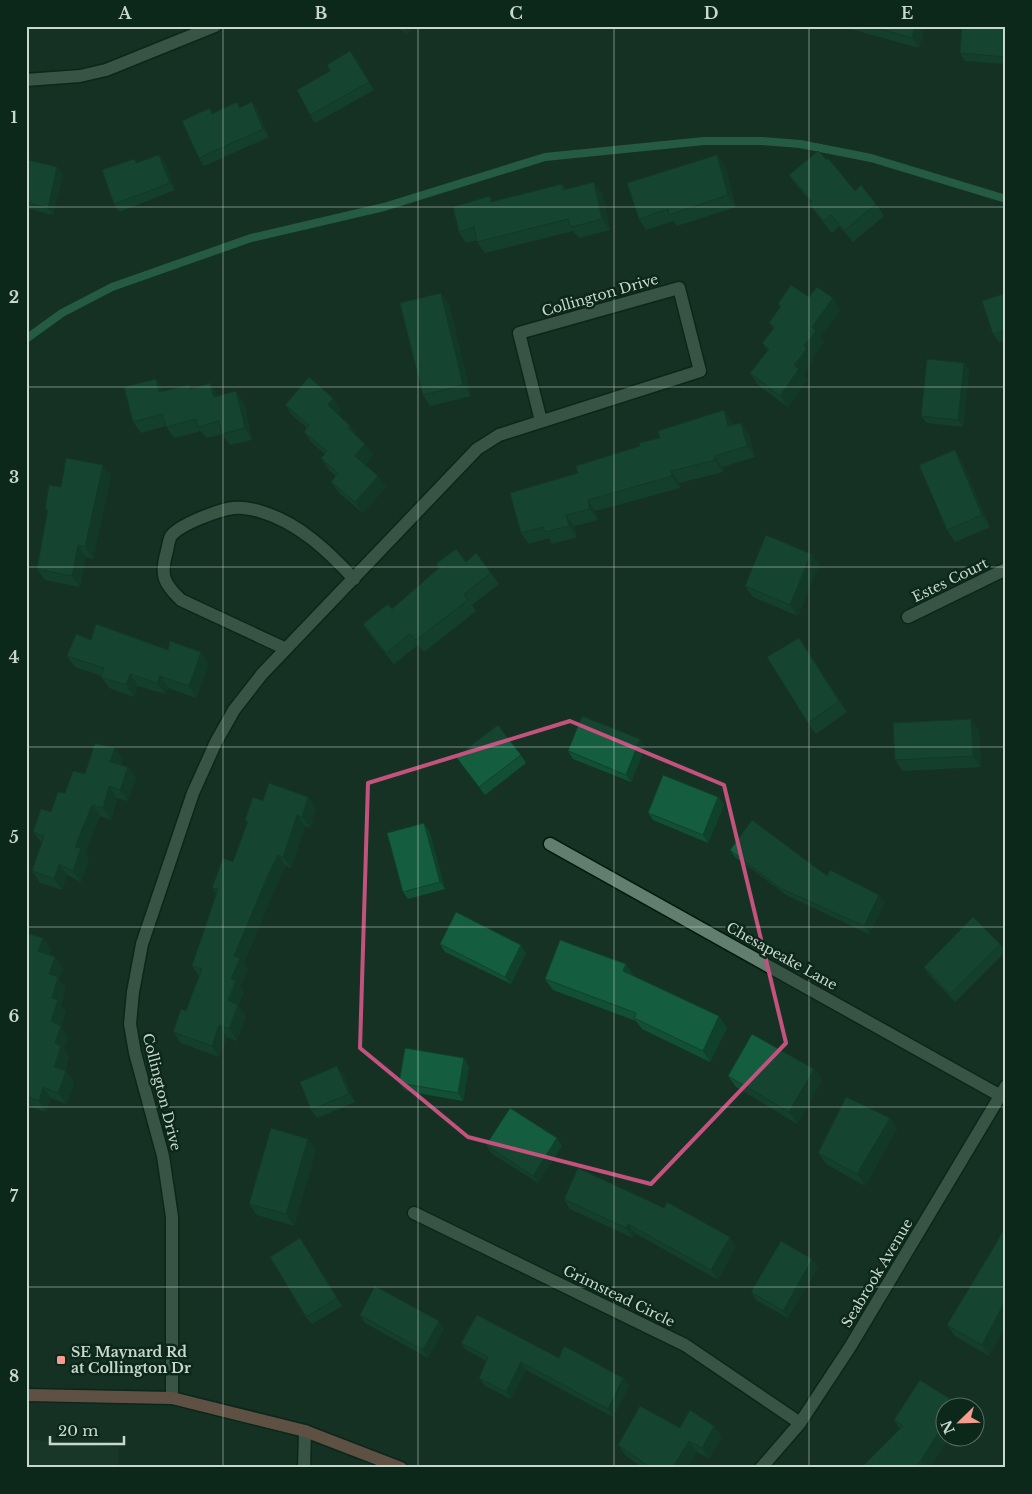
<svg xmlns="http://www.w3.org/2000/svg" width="1032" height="1494" font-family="'Libre Baskerville',serif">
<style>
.built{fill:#1b3e2f}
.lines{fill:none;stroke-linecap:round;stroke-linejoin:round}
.stream{stroke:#358f67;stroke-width:8}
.minor-casing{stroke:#00190d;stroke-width:15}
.primary-casing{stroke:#00190d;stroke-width:15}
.minor{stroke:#617e6e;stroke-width:12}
.primary{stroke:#b67767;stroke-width:12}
.wall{fill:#125036}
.shaded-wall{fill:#0f412c}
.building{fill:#155d3f;stroke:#0f412c}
.marked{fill:none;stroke:#c4527e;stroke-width:4;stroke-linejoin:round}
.grid{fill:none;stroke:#c9d8cf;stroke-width:1;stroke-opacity:0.55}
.poi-dot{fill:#f59d8f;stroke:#0c281b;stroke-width:2}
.labels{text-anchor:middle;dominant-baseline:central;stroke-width:5;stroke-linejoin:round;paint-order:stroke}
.street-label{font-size:14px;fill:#c9d8cf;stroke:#0c281b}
.poi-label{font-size:14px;font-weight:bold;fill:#c9d8cf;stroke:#0c281b;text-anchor:start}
.neatline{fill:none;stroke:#c9d8cf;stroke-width:2}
.grid-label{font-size:16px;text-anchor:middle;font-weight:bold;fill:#c9d8cf}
</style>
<rect width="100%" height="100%" fill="#163224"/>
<path class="built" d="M26,1439l93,8 -1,21h-92z"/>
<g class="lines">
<path class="stream" d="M26,339l36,-26 50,-26 139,-49 133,-31 161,-50 159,-16h58l38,3 71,14 135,41"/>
<g class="minor-casing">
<path id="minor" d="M26,80l54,-4 26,-6 109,-44
M908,617l98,-48
M284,648l-103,-48c-18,-17 -21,-25 -14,-49 1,-5 2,-12 4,-15 9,-12 48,-26 62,-28 7,-1 19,1 26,3 39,11 69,40 95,68
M550,844l449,251
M414,1213l271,132 115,78
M172,1398v-181l-9,-61 -28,-103 -5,-29 3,-32 9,-48 51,-151 23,-51 18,-32 28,-36 215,-225 22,-14 201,-64 -21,-83 -160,45 22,88
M304,1468l1,-37
M761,1468l39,-45 50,-76 156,-261"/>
</g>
<g class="primary-casing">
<path id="primary" d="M26,1395l146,3 133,33 96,37"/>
</g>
<use href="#minor" class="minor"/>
<use href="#primary" class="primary"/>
</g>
<path class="wall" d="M394,26h18l-4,8z
M840,26h85l-6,22z
M1006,26v38l-41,-3 -5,-8z
M350,51l6,8 18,31 -59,33 -5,-8 20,-44z
M237,102l3,5 17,2 12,28 -65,29 -5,-8 14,-45z
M159,155l6,8 10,27 -56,22 -5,-8 20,-45 3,4z
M717,155l8,11 11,41 -59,19 -4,-5 -27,9 -7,-11z
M57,167l6,8 -10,40 -27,-7v-40z
M789,175l66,16 21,13 8,12 -31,26 -14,-16 -7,7 -15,-18 -8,-11 2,-2 -14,-16z
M562,184l4,5 36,4 8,37 -31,8 -6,-7 -88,22 -8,-11v-2l-11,3 -7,-11 35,-31z
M1006,293v46l-7,3 -6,-8z
M809,297l32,13 -21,27 4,5 -12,15 2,3 -11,15 4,5 -19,27 -30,-22 -8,-12 18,-22 -6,-8 12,-14 -5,-6 11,-15 -2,-4z
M449,304l22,92 -41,10 -7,-11z
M964,363l5,8 -6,56 -36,-4 -6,-7z
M189,385l3,3 26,7v1l26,7 8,37 -22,5 -8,-11 -16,4 -5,-7 -27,7 -8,-12 -25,7 -8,-11 31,-32v1z
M333,398l8,12 -4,4 13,12 8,11 7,7 8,11 -8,10 21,22 -23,26 -24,-20 -8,-11 5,-6 -7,-6 -8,-12 4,-4 -13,-11 -8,-11 3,-4 -14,-12 -8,-11z
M724,410l8,12 1,3 16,9 6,23 -33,10 1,5 -44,11 1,5 -85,23 3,9 -24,6 3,11 -25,7 -3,-6 -20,6 -8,-11 57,-60 62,-27 20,-8z
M962,462l28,65 -35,15 -8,-12z
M103,465l8,11 -18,83 -7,-2 -6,30 -35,-7 -8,-11 10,-57 -2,-3 16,-22z
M811,554l8,11 -21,51 -45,-19 -8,-11z
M466,562l25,11 8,11 -27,21 4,6 -52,41 -6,-7 -24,19 -23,-28 -8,-12 29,-15z
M91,640l118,24 -13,34 -28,-10 -3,6 -27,-8 -4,11 -25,-9 -8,-11 1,-1 -27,-9 -8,-11z
M807,649l40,63 -31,22 -8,-11z
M971,719l8,12 2,36 -78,4 -8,-11z
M645,747l-14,35 -58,-23 -5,-8z
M521,755l5,8 -41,32 -23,-31z
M123,759l-2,6 7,2 8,11 -8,23 -11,-3 -6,22 -11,-4 -15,38 4,6 -8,22 -14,-7 -5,15 -22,-7 -8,-12 10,-28 -9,-11 18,-20 14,-19 20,-19z
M308,797l8,11 -6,20 -5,-2 -14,42 -5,-2 -10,20 -32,77 4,7 -8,17 4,5 -6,14 8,10 -9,25 -10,-4 -8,20 -38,-14 -8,-11 13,-21 13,-35 -7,-10 24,-73 -4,-5 21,-26 14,-39 -2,-3z
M718,797l6,8 -16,38 -55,-23 -5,-7z
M429,830l16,59 -37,10 -5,-7z
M730,850l97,26 52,19 6,8 -16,31 -83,-39 -51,-38z
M26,933l25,16 -2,5 14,14 -4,11 7,9 -5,17 5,6 -5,16 7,10 -4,13 5,7 -4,14h1l8,12 -8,21 -15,-6 -5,14 -20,-7z
M440,944l86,9 -15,31 -66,-32z
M1000,944l6,7 -51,51 -26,-27 -5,-8z
M626,964l7,12 94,52 -17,34 -68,-33 -6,-8 -83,-31 -8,-11z
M469,1066l-6,35 -58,-10 -6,-8z
M814,1069l8,11 -25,44 -61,-37 -8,-11z
M343,1074l12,28 -38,16 -6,-8z
M890,1118l7,11 -32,57 -39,-22 -8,-11z
M486,1145l76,1 -24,37 -47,-30z
M316,1150l-22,76 -37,-11 -8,-11z
M564,1199l172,47 -18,34 -83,-47 -2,5 -63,-29z
M1006,1225v100l-17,31 -34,-20 -8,-11 47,-78z
M300,1238l42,68 -30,18 -6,-7z
M812,1259l6,8 -30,51 -32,-18 -5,-8z
M360,1315l84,14 -16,29 -63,-35z
M461,1343l98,15 64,20 6,8 -16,31 -87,-47 -15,29 -26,-13 -6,-8 8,-17 -21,-11z
M920,1380l38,24 2,2h-16v30h6l-21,32h-68l39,-39 -6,-9z
M680,1428l42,9 -13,22 -12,-7 -10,16h-44l-17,-12 -8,-11z"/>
<path class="shaded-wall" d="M403,26h9l-4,8 -5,-7z
M915,26h10l-6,22 -7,-10z
M350,51l6,8 18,31 -5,-8z
M252,102l5,7 12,28 -6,-8z
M159,155l6,8 10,27 -5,-7z
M717,155l8,11 11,41 -8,-12z
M57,167l6,8 -10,40 -5,-7z
M594,182l8,11 8,37 -8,-11z
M441,293l8,11 22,92 -8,-11z
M833,298l8,12 -21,27 4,5 -12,15 2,3 -11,15 4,5 -19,27 -8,-11 24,-50 8,-19z
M964,363l5,8 -6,56 -5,-7z
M156,379l8,11 3,13 -8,-11z
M210,383l8,12 3,13 -7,-11z
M236,391l8,12 8,37 -7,-12z
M333,398l8,12 -5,6 -8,-11z
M724,410l8,12 4,15 -8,-11z
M741,423l8,11 6,23 -8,-11z
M350,426l8,11 -2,3 -8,-12z
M365,444l8,11 -11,12 -7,-11z
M955,450l7,12 28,65 -8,-12z
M714,456l8,11 1,5 -8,-12z
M103,465l8,11 -18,83 -8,-12z
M671,471l8,12 1,5 -8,-12z
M378,476l8,11 -23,26 -8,-11z
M588,500l7,11 3,9 -8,-11z
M566,515l8,11 3,11 -8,-11z
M78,545l8,12 -6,30 -8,-11z
M811,554l8,11 -21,51 -8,-11z
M799,638l8,11 40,63 -8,-11z
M201,652l8,12 -13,34 -7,-12z
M130,674l8,12 -4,11 -8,-12z
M160,676l8,12 -3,6 -8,-11z
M971,719l8,12 2,36 -8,-11z
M640,739l5,8 -14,35 -5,-7z
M115,748l8,11 -5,14 -8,-11z
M128,767l8,11 -8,23 -8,-11z
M109,786l8,12 -6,22 -8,-12z
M308,797l8,11 -6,20 -8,-11z
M718,797l6,8 -16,38 -5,-8z
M92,805l8,11 -15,38 4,6 -8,22 -8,-11 2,-24z
M297,815l8,11 -14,42 -8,-11z
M424,823l5,7 16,59 -5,-7z
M278,855l8,11 -10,20 -32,77 4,7 -8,17 4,5 -6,14 8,10 -9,25 -8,-12 -1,-29 6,-44 34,-81z
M59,864l8,11 -5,15 -8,-11z
M879,895l6,8 -16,31 -5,-8z
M43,938l8,11 -5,13 -8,-11z
M521,945l5,8 -15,31 -6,-7z
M55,957l8,11 -4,11 7,9 -5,17 5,6 -5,16 7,10 -4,13 5,7 -7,22 -8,-12 1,-24 -4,-22 1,-23 -3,-24z
M626,964l8,12 -3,6 -8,-11z
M719,1016l8,12 -17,34 -7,-11z
M219,1025l8,12 -8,20 -7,-11z
M464,1058l5,8 -6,35 -5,-8z
M337,1066l6,8 12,28 -6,-8z
M814,1069l8,11 -25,44 -8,-12z
M66,1071l8,12 -8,21 -8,-11z
M43,1087l8,11 -5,14 -7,-11z
M890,1118l7,11 -32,57 -8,-12z
M557,1138l5,8 -24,37 -5,-7z
M308,1139l8,11 -22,76 -8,-12z
M628,1224l7,9 -2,5 -7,-10z
M730,1237l6,9 -18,34 -7,-10z
M300,1238l5,7 37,61 -5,-8z
M812,1259l6,8 -30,51 -5,-7z
M1006,1299v26l-17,31 -7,-11z
M439,1321l5,8 -16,29 -5,-8z
M521,1362l5,8 -15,29 -5,-7z
M623,1378l6,8 -16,31 -5,-8z
M944,1424v12h6l-21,32h-3l-5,-8z
M714,1426l8,11 -13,22 -7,-11z
M689,1441l8,11 -10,16h-15z"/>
<path class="building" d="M870,26h45l-3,12z
M962,26h44v31l-46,-4z
M350,51l19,31 -59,33 -13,-25 33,-19 -3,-6z
M237,102l2,6 13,-6 11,27 -64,29 -17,-37 28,-13 2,6z
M818,151l9,9 1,-2 27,33 6,-6 15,19 -31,26 -14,-15 -7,6 -15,-17 3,-3 -23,-26z
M159,155l11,28 -56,21 -12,-34 32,-11 2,4z
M717,155l11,40 -59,20 -1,-6 -29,10 -12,-36z
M28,160l29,7 -9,41 -22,-6v-34z
M594,182l8,37 -31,8 -3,-8 -91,23 -3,-15 -15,5 -6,-25 37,-11 1,6 71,-18 1,6z
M791,285l18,12 8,-10 16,11 -21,29 4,4 -12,15 3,3 -13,16 5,4 -19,27 -30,-23 19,-24 -7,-6 13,-16 -6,-4 12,-17 -3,-2z
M441,293l22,92 -40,10 -23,-92z
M1006,293v37l-13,4 -11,-33z
M927,359l37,4 -6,57 -37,-4z
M309,377l24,21 -5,7 22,21 -2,2 17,16 -10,12 23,20 -23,26 -24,-20 7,-9 -17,-15 6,-7 -23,-19 5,-7 -24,-20z
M156,379l3,13 30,-7 1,4 20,-6 4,14 22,-6 9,37 -23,6 -3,-13 -21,6 -2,-8 -30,8 -4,-13 -29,8 -9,-35z
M724,410l4,16 13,-3 6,23 -33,10 1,4 -44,11 1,5 -84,24 2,9 -24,6 3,11 -24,6 -2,-5 -22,6 -11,-40 68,-20 -2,-7 64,-20 -1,-3 21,-5 -2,-7z
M955,450l27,65 -35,15 -28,-65z
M66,458l37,7 -18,82 -7,-2 -6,31 -35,-7 11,-60h-3l4,-24 12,2z
M766,535l45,19 -21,51 -45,-19z
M456,549l10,13 10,-9 15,20 -27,21 4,6 -52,40 -6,-6 -24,19 -23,-29 25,-20 4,5 47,-41 -3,-4z
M96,624l72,26 2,-9 31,11 -12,34 -29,-10 -3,7 -27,-9 -4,11 -25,-8 3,-9 -37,-12 9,-22 15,6z
M799,638l40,63 -31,22 -41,-66z
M582,716l58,23 -14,36 -58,-24z
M971,719l2,37 -78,4 -2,-37z
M498,725l23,30 -42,32 -23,-30z
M95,743l20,5 -5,14 18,5 -8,23 -11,-4 -6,22 -11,-3 -17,42 6,1 -8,23 -14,-7 -5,15 -22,-8 12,-35 -11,-4 8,-23 10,3 7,-20 7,1 8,-22 12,3z
M663,775l55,22 -15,38 -55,-22z
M269,783l39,14 -6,20 -5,-2 -14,42 -5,-2 -10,20 -34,81 6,2 -9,21 5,2 -8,19 10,5 -9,24 -10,-4 -7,21 -39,-14 8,-23 5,2 16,-42 -10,-3 26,-77 -6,-1 11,-30 10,4 15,-41 -3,-1 8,-23 10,4z
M752,820l75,56 3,-6 49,25 -15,31 -84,-38 -50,-38z
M424,823l16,59 -37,10 -16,-59z
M456,912l65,33 -16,32 -65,-33z
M973,917l27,27 -50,50 -26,-27z
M26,933l17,5 -5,13 17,6 -6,17 9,3 -6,21 6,2 -7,21 10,5 -6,17 6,3 -7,21 12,4 -8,22 -15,-6 -4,14 -13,-5 1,-38h-1v-17l3,-7h-3z
M560,940l66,24 -3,7 96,45 -16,35 -69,-33 2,-5 -91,-34z
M752,1034l62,35 -25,43 -61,-36z
M405,1048l59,10 -6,35 -59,-10z
M337,1066l12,28 -38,16 -11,-28z
M846,1097l44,21 -33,56 -39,-21z
M510,1108l47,30 -24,38 -47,-31z
M271,1128l37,11 -22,75 -37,-10z
M578,1168l86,40 3,-6 63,35 -19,33 -83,-46 -2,4 -62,-29z
M1006,1225v74l-24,46 -35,-20 47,-78z
M300,1238l37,60 -31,19 -36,-60z
M781,1241l31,18 -29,52 -32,-19z
M375,1286l64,35 -16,29 -63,-35z
M477,1315l82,43 5,-12 59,32 -15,31 -87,-47 -15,30 -27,-14 9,-21 -27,-14z
M920,1380l38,24 -2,2h-12v18l-23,36 -8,8h-52l42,-42 -9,-6z
M640,1406l40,22 10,-18 24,16 -12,22 -13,-7 -17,27h-21l-33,-23z"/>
<path d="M0 0H1032V1494H0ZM570,721l154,64 62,258 -135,141 -183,-47 -108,-89 8,-265z" fill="#163224" fill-opacity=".55" fill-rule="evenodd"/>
<path class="marked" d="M570,721l154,64 62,258 -135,141 -183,-47 -108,-89 8,-265z"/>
<path class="grid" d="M223,26v1442M418,26v1442M614,26v1442M809,26v1442M26,207h980M26,387h980M26,567h980M26,747h980M26,927h980M26,1107h980M26,1287h980"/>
<rect class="poi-dot" x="56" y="1355" width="10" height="10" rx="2.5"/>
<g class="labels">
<g class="street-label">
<text transform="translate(600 295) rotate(-16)">Collington Drive</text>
<text transform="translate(950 580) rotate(-26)">Estes Court</text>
<text transform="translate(782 956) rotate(29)">Chesapeake Lane</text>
<text transform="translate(162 1092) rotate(76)">Collington Drive</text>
<text transform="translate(877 1273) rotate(-59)">Seabrook Avenue</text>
<text transform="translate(619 1296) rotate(26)">Grimstead Circle</text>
</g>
<g class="poi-label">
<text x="71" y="1352">SE Maynard Rd<tspan x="71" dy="16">at Collington Dr</tspan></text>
</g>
</g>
<rect width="1032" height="1494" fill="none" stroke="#0c281b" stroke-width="55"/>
<g transform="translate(960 1422) rotate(247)"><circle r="24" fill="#0c281b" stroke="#586e63"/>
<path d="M0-4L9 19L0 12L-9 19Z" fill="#f59d8f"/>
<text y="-8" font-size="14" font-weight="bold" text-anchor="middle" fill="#c9d8cf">N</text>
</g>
<path d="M50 1436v8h74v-8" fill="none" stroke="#c9d8cf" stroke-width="2.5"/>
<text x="58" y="1436" font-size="15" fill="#c9d8cf" stroke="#0c281b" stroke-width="4" paint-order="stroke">20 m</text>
<rect x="28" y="28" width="976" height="1438" class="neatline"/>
<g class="grid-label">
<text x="125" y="19">A</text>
<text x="321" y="19">B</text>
<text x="516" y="19">C</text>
<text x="711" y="19">D</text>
<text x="907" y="19">E</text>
<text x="14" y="123">1</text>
<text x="14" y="303">2</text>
<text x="14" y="483">3</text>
<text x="14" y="663">4</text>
<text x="14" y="843">5</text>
<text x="14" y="1022">6</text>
<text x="14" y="1202">7</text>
<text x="14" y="1382">8</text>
</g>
</svg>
